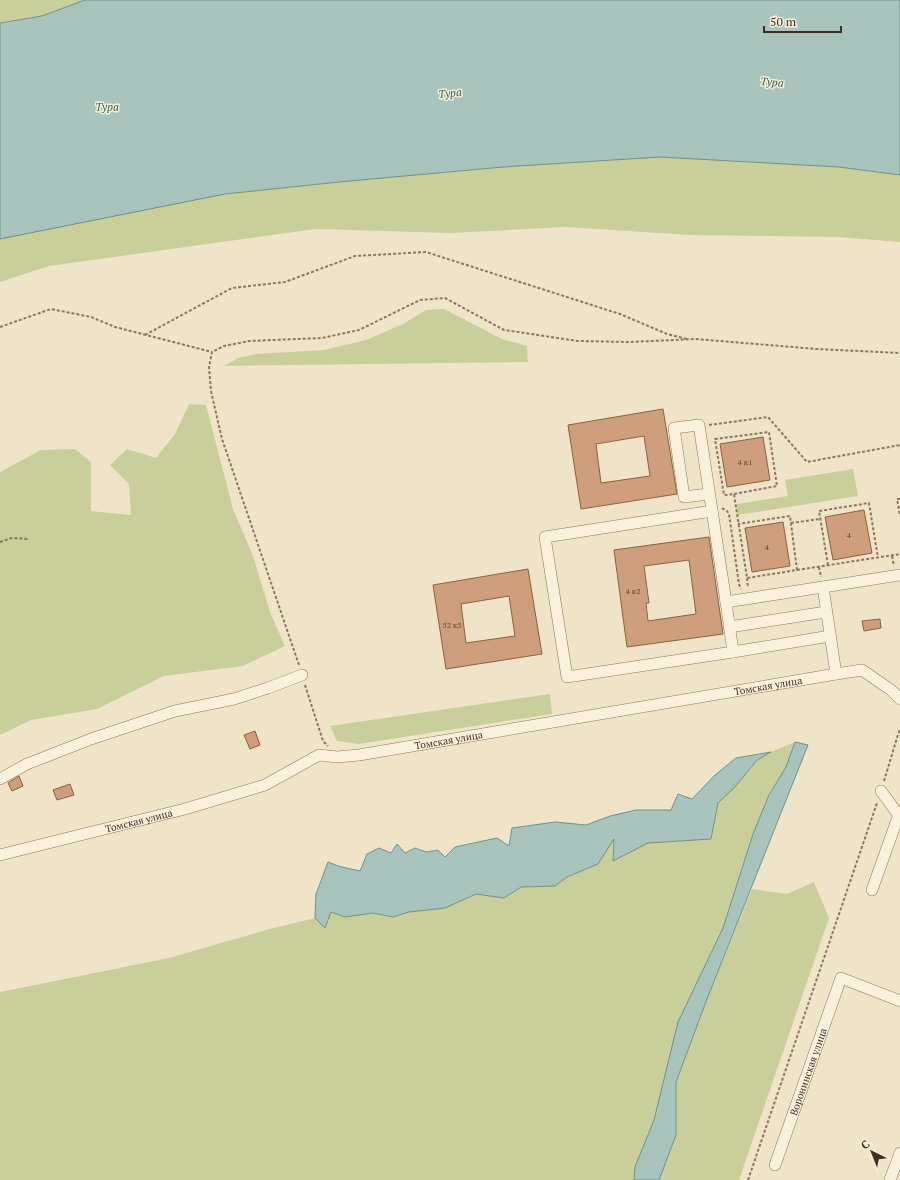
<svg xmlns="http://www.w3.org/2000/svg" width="900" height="1180" font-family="'PT Serif',serif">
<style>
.green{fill:#c9cf9b}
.water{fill:#a9c4bc;stroke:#6f938a}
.building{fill:#cf9f7d;stroke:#8d5f41;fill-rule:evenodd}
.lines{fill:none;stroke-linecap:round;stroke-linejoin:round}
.minor-casing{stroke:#8d765c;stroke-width:12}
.path{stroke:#8d765c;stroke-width:2;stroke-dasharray:3 2;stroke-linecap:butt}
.minor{stroke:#faf1dc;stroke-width:11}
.labels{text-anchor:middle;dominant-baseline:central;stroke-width:3;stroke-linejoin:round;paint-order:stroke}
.number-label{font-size:8px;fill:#624a37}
.street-label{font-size:10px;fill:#3d2e20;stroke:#f7eed8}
.water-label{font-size:11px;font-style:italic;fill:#2f5d5a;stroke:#f7eed8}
</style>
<rect width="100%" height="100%" fill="#f0e4c8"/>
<path class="green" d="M0,0h85l-43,16 -42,7z
M660,157l179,10 61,8v67l-63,-5 -148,-2 -123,-8 -116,6 -134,-4 -267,37 -49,16v-43l225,-45 114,-12 164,-15z
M444,309l58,30 25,7 1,16 -304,4 14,-8 18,-4 68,-4 42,-10 37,-16 23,-14z
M189,404l17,1 27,104 20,47 17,56 15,34 -42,20 -79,10 -67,33 -66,11 -31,15v-263l41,-22 34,-1 16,13v49l40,4 -2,-31 -19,-19 17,-16 29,9 19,-24z
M853,469l5,27 -120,19 -1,-11 51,-8 -3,-16z
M550,694l2,20 -193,30 -22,-3 -7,-15z
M795,742l-9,25 -17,28 -16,39 -30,94 -69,192 -19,47 -1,13h-634v-188l169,-34 101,-29 45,-11 10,10 6,-16 14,5 28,-4 20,4 16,-5 36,-4 32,-14 27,4 17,-11 34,-1 12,-9 31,-13 16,-26 -1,23 35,-18 63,-4 7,-36 16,-15 23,-28 14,-8z
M814,882l15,36 -90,262h-80l17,-45v-53l31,-83 45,-110 35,5z"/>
<path class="water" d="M85,0h815v175l-61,-8 -179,-10 -157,10 -164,15 -114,12 -225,45v-216l42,-7z
M795,742l13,3 -101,254 -31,83v53l-17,45h-25l1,-13 19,-47 24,-98 45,-94 30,-94 16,-39 17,-28z
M771,752l-14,8 -23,28 -16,15 -7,36 -63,4 -35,18 1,-22 -16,25 -31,13 -12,9 -34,1 -17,11 -28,-4 -31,14 -36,4 -16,5 -20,-4 -28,4 -14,-5 -6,16 -10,-10 1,-24 12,-32 10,4 22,5 7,-17 12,-6 12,5 6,-9 8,9 10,-5 11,4 12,-2 7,7 10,-10 42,-9 12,8 3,-18 43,-6 31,3 24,-9 26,-6h35l7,-16 14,5 23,-24 21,-17z"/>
<path class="building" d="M663,409l14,85 -96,15 -13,-84zM644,436l6,40 -49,7 -5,-39z
M763,437l7,43 -43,7 -7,-43z
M864,510l8,43 -39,7 -8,-43z
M783,522l7,44 -38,6 -7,-44z
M709,537l14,97 -96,13 -13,-97zM689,560l7,54 -48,7 -2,-18h3l-5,-37z
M528,569l14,85 -96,15 -13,-84zM509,596l6,40 -49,7 -5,-39z
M880,619l1,9 -17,3 -2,-10z
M255,731l5,14 -10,4 -6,-14z
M19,776l4,10 -11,5 -4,-8z
M70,784l4,11 -17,5 -4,-10z"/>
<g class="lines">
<g class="minor-casing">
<g id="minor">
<path d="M709,494l-25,3 -10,-69 25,-3 27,177 97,-15"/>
<path d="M712,511l-167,26 22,140 166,-25"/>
<path d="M726,602l7,50 97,-16"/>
<path d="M729,627l97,-15"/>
<path d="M836,674l-13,-87 77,-12"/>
<path d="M0,779l27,-15 64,-25 84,-28 59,-12 34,-11 34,-13"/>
<path d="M881,791l19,26"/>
<path id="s1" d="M0,855l185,-46 80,-24 54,-30 18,2 22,-2 477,-81 26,-4 29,20 9,9"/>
<path d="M872,890l26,-73"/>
<path id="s2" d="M775,1165l66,-187 59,23"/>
<path d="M890,1180l10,-27"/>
</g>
</g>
<path class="path" d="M0,327l51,-18 40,8 24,10 97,25
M145,335l87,-47 53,-6 70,-26 71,-4 194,62 47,20 20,5
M709,425l59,-8 39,45 93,-17
M734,494l43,-8 -8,-54 -54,7 9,56 10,-1 13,84 50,-8 -7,-54 -52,8
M900,499h-3l3,17
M722,508l5,3 2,3 10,70 2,5
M791,523l29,-4
M0,542l12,-4 17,1
M892,556l2,10
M828,565l-9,-54 50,-8 9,55
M819,567l2,10
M797,570l103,-16
M747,578l1,10
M299,665l-77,-226 -11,-48 -2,-24 3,-15 12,-6 25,-5 73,-3 37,-8 61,-30 25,-2 59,32 74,11 52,1 66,-3 120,10 84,4
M305,685l18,56 5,5
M884,781l16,-53
M748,1180l129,-377"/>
<use href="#minor" class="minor"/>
</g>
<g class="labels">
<g class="number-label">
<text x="745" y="462">4 к1</text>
<text x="849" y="535">4</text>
<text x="767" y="547">4</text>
<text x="633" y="591">4 к2</text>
<text x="452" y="625">52 к5</text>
</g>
<g class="street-label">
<text stroke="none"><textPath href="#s1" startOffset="791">Томская улица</textPath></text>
<text stroke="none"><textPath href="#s1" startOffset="467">Томская улица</textPath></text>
<text stroke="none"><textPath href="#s1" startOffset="143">Томская улица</textPath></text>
<text stroke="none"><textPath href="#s2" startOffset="99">Воронинская улица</textPath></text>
</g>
<g class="water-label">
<text transform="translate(772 82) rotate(5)">Тура</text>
<text transform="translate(450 93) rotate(-6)">Тура</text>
<text x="107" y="107">Тура</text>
</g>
</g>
<g transform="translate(872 1152) rotate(317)" stroke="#f7eed8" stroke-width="3" paint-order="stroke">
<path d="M0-3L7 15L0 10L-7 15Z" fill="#3d2e20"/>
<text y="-6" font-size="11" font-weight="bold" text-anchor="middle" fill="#3d2e20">С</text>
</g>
<path d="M764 26v6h77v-6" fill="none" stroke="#3d2e20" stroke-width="2"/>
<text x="770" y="26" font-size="12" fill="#3d2e20" stroke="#f7eed8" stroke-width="3" paint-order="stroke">50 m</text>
</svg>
